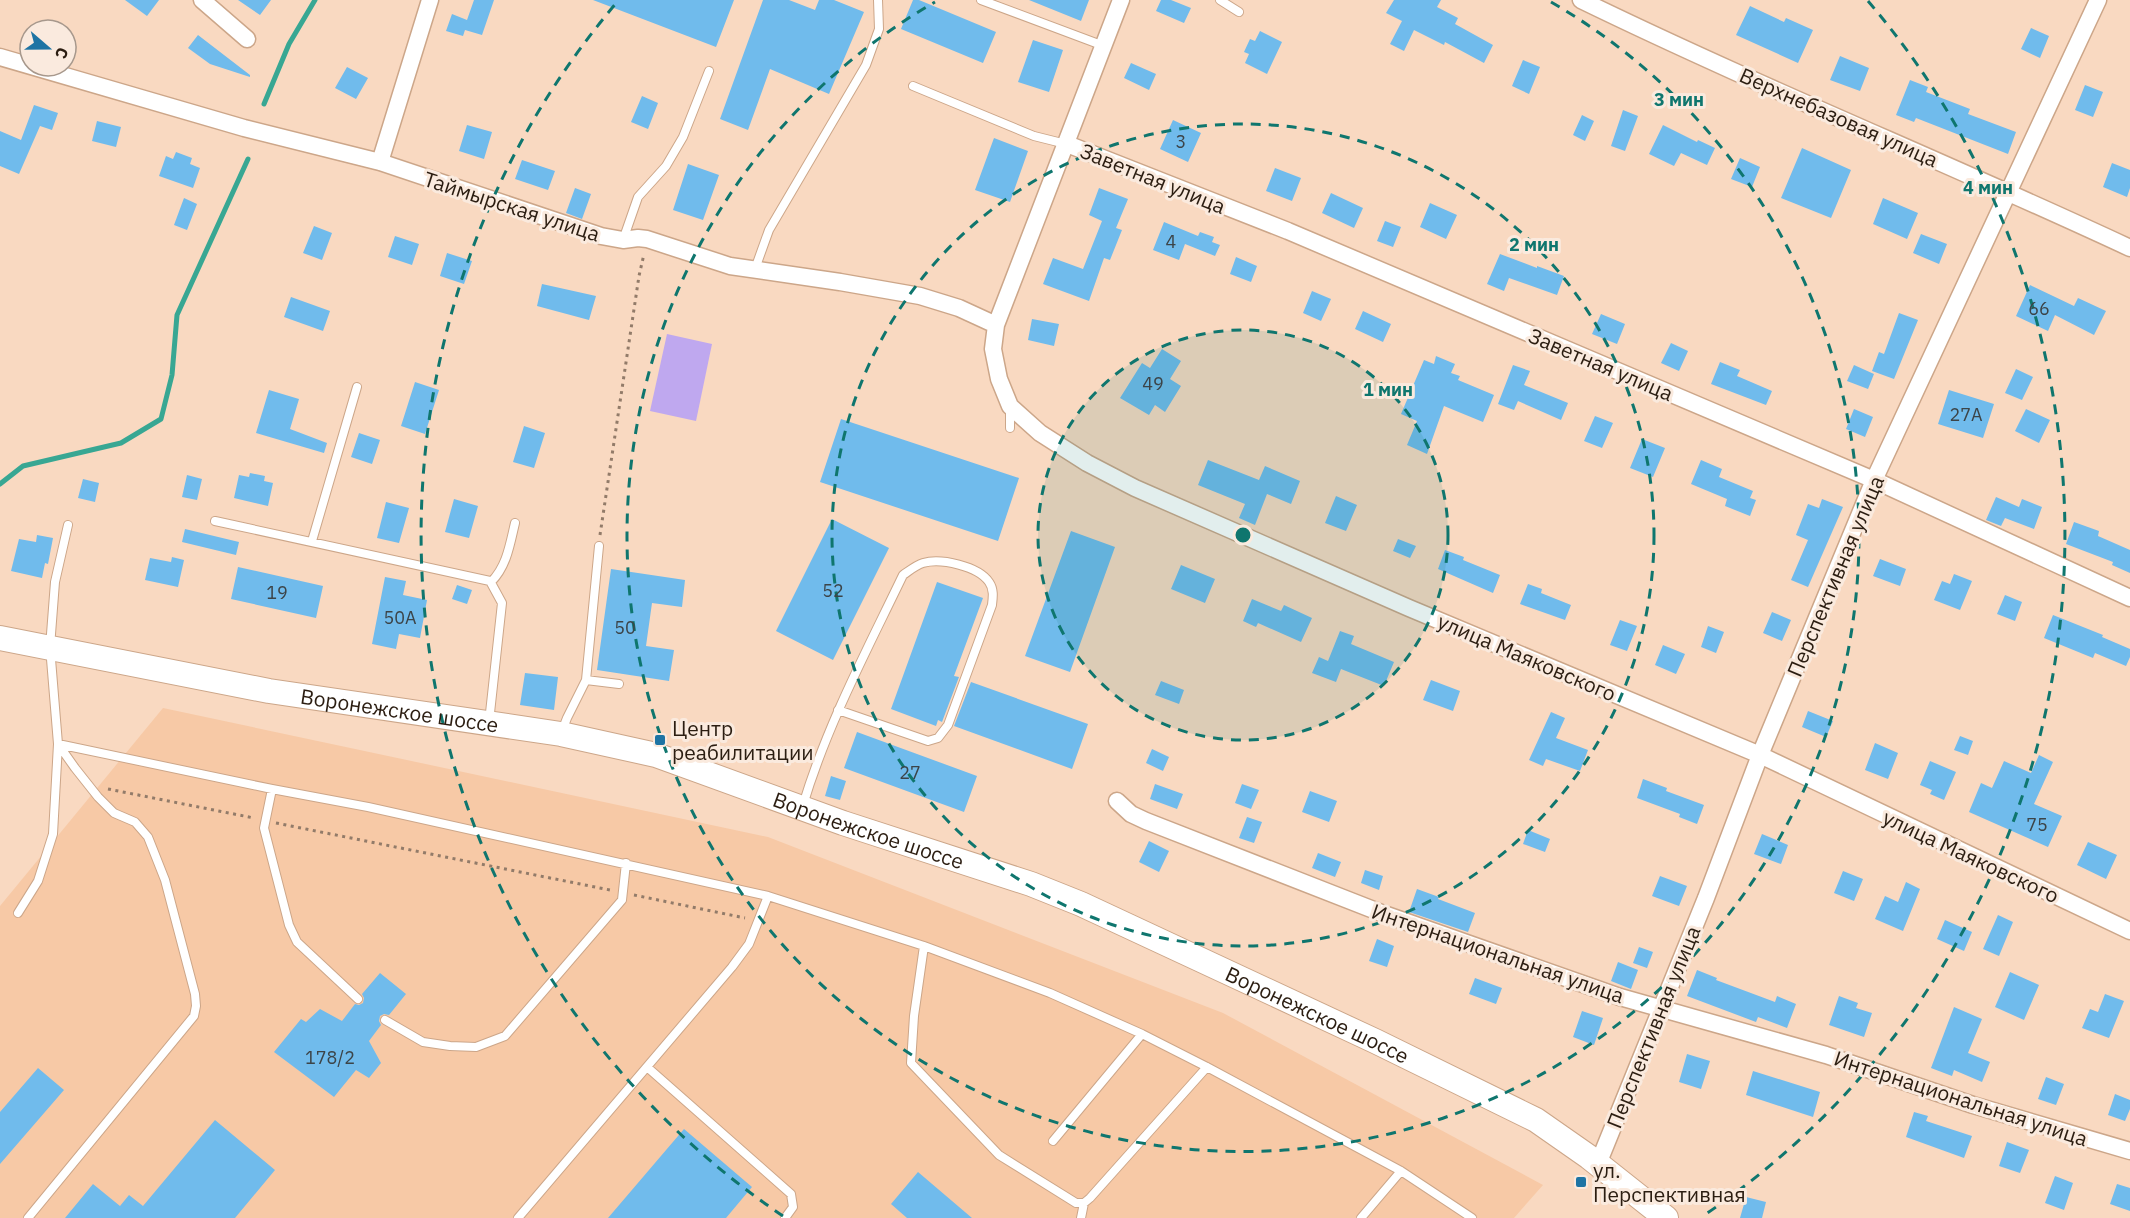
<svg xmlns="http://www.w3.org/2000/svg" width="2130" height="1218" font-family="'IBM Plex Sans',sans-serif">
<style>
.built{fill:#f7c9a6}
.green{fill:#bfa8ef}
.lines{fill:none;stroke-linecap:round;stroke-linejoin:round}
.stream{stroke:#38a793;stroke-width:5}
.building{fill:#70bbec}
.lane-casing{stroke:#cca689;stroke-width:10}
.street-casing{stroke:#cca689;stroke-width:19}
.secondary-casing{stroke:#cca689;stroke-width:26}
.path{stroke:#927b69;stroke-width:3;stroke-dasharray:3 4.5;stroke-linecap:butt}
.lane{stroke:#fff;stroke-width:8}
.street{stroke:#fff;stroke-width:16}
.secondary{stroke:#fff;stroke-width:24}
.ring{fill:none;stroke:#0f766e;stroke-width:3;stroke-dasharray:10 8}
.poi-dot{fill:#1e74a4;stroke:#faeade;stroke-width:2}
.labels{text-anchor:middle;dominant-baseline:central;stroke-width:6;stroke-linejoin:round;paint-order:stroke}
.number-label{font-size:18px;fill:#3c4448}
.street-label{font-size:21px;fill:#2b1d11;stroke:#faeade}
.poi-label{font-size:21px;fill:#2b1d11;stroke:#faeade;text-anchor:start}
.centre{fill:#0f766e;stroke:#faeade;stroke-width:3}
.ring-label{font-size:18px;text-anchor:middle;font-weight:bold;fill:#0f766e;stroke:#faeade;stroke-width:6;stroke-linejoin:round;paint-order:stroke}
</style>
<rect width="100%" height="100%" fill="#f9d9c1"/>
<path class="built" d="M163,708l605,129 455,176 320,172 -29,33h-1514v-312z"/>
<path class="green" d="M667,334l45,10 -16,77 -46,-10z"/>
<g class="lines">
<path class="stream" d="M264,104l25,-60 26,-44
M0,484l23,-18 98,-23 40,-24 11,-44 5,-60 71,-156"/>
</g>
<path class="building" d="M125,0h34l-12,16z
M238,0h33l-11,15z
M474,0h20l-12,35 -17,-5 -2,6 -17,-5 6,-17 15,6z
M593,0h141l-18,47z
M763,0h26l26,10 4,-10h15l30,12 -35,82 -59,-25 -22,61 -28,-11z
M913,0h6l77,32 -13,31 -82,-34z
M1029,0h60l-8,21z
M1161,0h10l20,8 -7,15 -28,-12z
M1394,0h47l-4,7 21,11 -3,6 38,21 -9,18 -39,-21 -1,3 -30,-15 -10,21 -14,-7 12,-23 -16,-8z
M1750,6l34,16 2,-4 27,12 -15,33 -62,-28z
M2031,28l18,8 -9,22 -19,-9z
M1260,31l22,11 -15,32 -22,-11 4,-9 -5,-2 6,-13 5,2z
M198,35l52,40v2l-40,-13 -22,-16z
M1033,40l30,10 -14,42 -31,-10z
M1840,56l29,12 -9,23 -30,-11z
M1523,60l17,7 -11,27 -17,-8z
M1131,63l25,11 -7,16 -25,-12z
M347,67l21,11 -12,21 -21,-11z
M1910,80l18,7 -2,5 44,17 -2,5 48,18 -8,22 -92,-36 -2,4 -18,-7z
M2085,85l18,7 -10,25 -18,-7z
M642,96l16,7 -10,26 -17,-7z
M34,105l24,8 -6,17 -12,-4 -21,48 -19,-8v-35l21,9z
M1623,110l15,6 -13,35 -14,-5z
M1582,115l12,6 -9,20 -12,-6z
M1173,120l28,13 -13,29 -28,-13z
M97,121l24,6 -5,20 -24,-6z
M467,125l25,7 -8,27 -25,-8z
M1663,125l34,17 1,-2 17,8 -8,17 -26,-12 -7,13 -25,-12z
M994,138l34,13 -18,51 -35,-12z
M1802,148l49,22 -20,48 -50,-20z
M176,152l16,6 -2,6 10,4 -7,20 -34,-12 7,-20 7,3z
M1740,158l20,9 -8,20 -21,-8z
M522,160l33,11 -7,19 -33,-11z
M2112,163l18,7v18l-3,9 -24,-10z
M688,164l31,11 -16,45 -30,-10z
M1275,168l26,10 -9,23 -26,-10z
M575,188l16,6 -9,25 -16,-6z
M1099,188l29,11 -12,29 6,2 -12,30 -6,-2 -15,43 -46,-17 10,-26 30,11 19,-48 -13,-6z
M1331,193l32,15 -9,20 -32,-15z
M184,198l13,6 -10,26 -13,-5z
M1883,198l35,15 -11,26 -34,-15z
M1430,203l27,12 -11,24 -26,-12z
M1385,221l16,6 -8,20 -16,-6z
M1164,222l34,14 2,-4 14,5 -2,5 8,3 -5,11 -30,-12 -6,16 -26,-10z
M314,226l18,7 -10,27 -19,-7z
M1921,234l26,10 -8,20 -26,-11z
M395,236l24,8 -7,21 -24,-8z
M447,253l25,8 -8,23 -24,-8z
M1500,254l37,14v-2l27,10 -7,19 -48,-17 -5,13 -17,-7z
M1236,257l21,9 -6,16 -21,-8z
M542,284l54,12 -7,24 -52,-14z
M2030,285l44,21 4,-8 28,13 -12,24 -39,-20 -7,16 -32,-15z
M1312,291l19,8 -10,22 -18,-8z
M291,297l39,14 -7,20 -39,-14z
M1363,311l28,13 -8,18 -28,-13z
M1899,313l19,7 -24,59 -22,-8 7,-19 5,2z
M1601,314l24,10 -8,20 -25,-10z
M1032,319l27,5 -5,22 -26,-6z
M1671,343l17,8 -9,20 -18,-8z
M1162,349l19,12 -11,18 11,7 -16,26 -10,-7 -6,10 -29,-17 22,-35 8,5z
M1436,356l19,8 -4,9 9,3 -2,4 36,15 -11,27 -39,-16 -17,48 -20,-9 10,-24 -16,-7 23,-54 10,4z
M1720,362l20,8 -3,6 35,15 -6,14 -55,-21z
M1513,365l17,6 -6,14 44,18 -7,17 -43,-19 -4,9 -16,-6z
M1854,365l20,9 -6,15 -21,-8z
M2016,369l17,8 -11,23 -17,-7z
M415,382l24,8 -14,44 -24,-8z
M269,390l30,9 -9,30 37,14 -3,10 -68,-20z
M1949,390l45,14 -11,34 -45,-14z
M1854,409l19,8 -8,20 -19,-8z
M2026,409l24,11 -11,23 -24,-12z
M1595,416l18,7 -11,25 -18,-7z
M841,419l178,59 -21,63 -178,-59z
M524,426l21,7 -11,35 -21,-6z
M359,433l21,7 -8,24 -21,-7z
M1642,439l23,9 -12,29 -23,-9z
M1208,460l51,20 6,-14 35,15 -9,23 -24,-10 -12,31 -16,-7 6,-14 -47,-19z
M1701,460l21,9 -3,8 34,14 -3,7 6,2 -6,16 -25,-10 2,-7 -36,-15z
M250,473l15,3 -1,5 9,2 -5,23 -34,-8 5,-23 10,2z
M187,475l15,4 -5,21 -15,-3z
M83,479l16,4 -4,19 -17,-4z
M1336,496l21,9 -11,26 -21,-8z
M1996,497l23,10 3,-8 20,8 -8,22 -29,-11 -4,8 -15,-6z
M454,499l24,7 -9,32 -24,-6z
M1822,499l21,8 -35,80 -17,-7 17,-40 -12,-5 12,-31 11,4z
M386,502l23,6 -10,35 -22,-5z
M832,519l57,29 -56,112 -57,-29z
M2074,522l25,9 -1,5 32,14v23l-18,-8 1,-3 -47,-18z
M185,529l54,13 -3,13 -54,-13z
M1071,531l44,16 -45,125 -45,-16z
M37,535l16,3 -5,26 -3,-1 -3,15 -31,-7 8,-32 17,3z
M1398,539l18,7 -6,12 -17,-7z
M1445,550l19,7 -1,3 37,15 -7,18 -55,-24z
M172,557l12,3 -6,27 -33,-7 5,-22 21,4z
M1880,559l26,10 -6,17 -27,-10z
M1181,565l34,14 -10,24 -34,-14z
M238,567l85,19 -7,32 -85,-19z
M611,569l74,11 -3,27 -30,-4 -6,43 28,4 -5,31 -72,-11z
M1954,574l18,7 -12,29 -26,-10 8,-19 8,3z
M385,577l21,4 -3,14 24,5 -7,38 -21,-4 -3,15 -24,-5z
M937,582l46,16 -29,78 5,1 -17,45 -4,-2 -2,6 -45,-17z
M1528,584l14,5 -1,4 30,12 -6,15 -45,-16z
M457,585l15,5 -5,14 -15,-5z
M2005,595l17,7 -7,19 -18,-7z
M1252,599l29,12 3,-6 28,13 -11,24 -43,-19 -2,4 -13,-6z
M1772,612l19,8 -9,21 -19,-8z
M2053,615l50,20 -1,2 28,12v8l-4,9 -31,-13 -2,5 -49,-20z
M1620,620l17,6 -10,25 -17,-6z
M1708,626l16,6 -8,21 -15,-6z
M1340,631l14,5 -3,8 43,18 -10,24 -43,-17 -5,13 -24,-9 7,-16 9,4z
M1663,645l22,9 -9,20 -21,-9z
M525,673l33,4 -4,33 -34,-5z
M1431,680l29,11 -7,20 -30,-11z
M1161,681l23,9 -5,14 -24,-9z
M971,682l117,42 -16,45 -118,-43z
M1808,711l25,10 -7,16 -24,-10z
M1551,712l14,6 -9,20 32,12 -8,21 -34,-12 -3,7 -14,-6z
M857,732l120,44 -13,36 -120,-44z
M1960,736l13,5 -5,14 -14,-5z
M1875,743l23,10 -10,26 -23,-9z
M1152,749l17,8 -6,14 -17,-8z
M2039,755l14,7 -19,42 28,12 -14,31 -79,-35 12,-29 11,5 12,-27 27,12z
M1930,761l26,11 -12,28 -14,-6 2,-4 -12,-5z
M831,776l15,5 -6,19 -15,-4z
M1643,779l24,9 -1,3 38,14 -7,19 -18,-7 1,-3 -43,-16z
M1155,784l28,10 -6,15 -27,-10z
M1242,784l17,6 -8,19 -16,-6z
M1310,791l27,10 -8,21 -27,-10z
M1247,817l15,5 -8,21 -15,-5z
M1528,830l22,9 -5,13 -22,-8z
M1762,834l26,11 -7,19 -27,-10z
M1149,841l20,10 -10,21 -20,-10z
M2088,842l29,13 -11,24 -29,-14z
M1318,853l23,9 -6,15 -23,-9z
M1365,870l18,6 -4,14 -18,-7z
M1843,871l20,8 -9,22 -20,-8z
M1660,876l27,10 -8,20 -27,-10z
M1906,882l14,7 -17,42 -28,-12 10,-23 13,6z
M1417,889l22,8 -1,2 37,14 -7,19 -59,-20z
M1998,915l15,7 -14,34 -16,-7z
M1945,920l27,12 -8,19 -27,-12z
M1377,939l17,7 -7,21 -18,-6z
M1639,947l14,5 -6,16 -14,-5z
M1618,962l20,8 -7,19 -20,-8z
M1697,970l20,8 -1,2 59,22 2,-6 19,8 -9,24 -29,-11 -2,5 -69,-26z
M2010,972l29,13 -15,35 -29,-13z
M380,973l26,21 -17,21 -5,-1 -4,2 -1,5 2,4 -12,16 12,22 -12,15 -13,-8 -22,27 -60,-45 27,-33 5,3 14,-13 22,12 13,-17 4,1 4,-2 1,-5 -2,-4z
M1475,978l27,10 -6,16 -27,-10z
M2105,994l19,7 -15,37 -27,-10 8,-19 8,3z
M1839,996l19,7 -2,5 16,5 -8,24 -35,-12z
M1954,1007l28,12 -14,34 22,9 -8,20 -28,-12 -2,6 -21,-8z
M1582,1011l21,7 -9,27 -21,-8z
M1687,1054l23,7 -9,28 -22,-7z
M38,1068l26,22 -64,74v-52z
M1753,1071l67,21 -7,25 -67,-22z
M2046,1077l18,7 -8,21 -18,-6z
M2115,1094l15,6v9l-5,12 -17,-6z
M1914,1112l14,4 -2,5 46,15 -8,22 -58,-21z
M215,1120l60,50 -40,48h-170l28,-34 27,22 9,-11 14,11z
M684,1129l68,58 -26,31h-118z
M2007,1142l22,8 -9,23 -21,-7z
M918,1172l54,46h-65l-16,-14z
M2055,1176l18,7 -9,27 -19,-7z
M2117,1184l13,4v23l-20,-7z
M1746,1197l20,5 -4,16h-22z"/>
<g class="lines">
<g class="lane-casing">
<path id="lane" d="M981,0l123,46
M1220,0l19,12
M913,86l121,50 32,8
M623,240l15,-43 28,-31 17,-29 26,-66
M755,269l14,-39 97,-165 13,-36 -1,-29
M1010,409v19
M215,521l275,60 12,22 -13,119
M68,525l-13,57 -5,65 8,97 214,45 96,18 400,89 156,50 126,47 92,41 65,33 194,104 71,47
M312,541l45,-154
M491,582c16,-16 19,-38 24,-59
M586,680l33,4
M562,731l5,-13 19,-38 13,-134
M272,789l-8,39 25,97 8,17 61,57
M803,805c24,-80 64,-155 100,-230 6,-4 13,-10 20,-12 18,-5 55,3 66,19 5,7 4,15 3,23l-44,120 -10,13 -10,3 -90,-31
M18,913l20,-32 15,-47 5,-90 17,24 23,29 16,16 21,9 13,15 17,43 30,114 1,12 -2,10 -166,202
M924,946l-10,70 -3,47 88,92 77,48h8l6,-5 117,-131
M385,1020l38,22 27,4 26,1 29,-11 117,-136 4,-37
M647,1067l144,127 2,13 -8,11
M1053,1141l89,-107
M518,1218l214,-251 17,-23 19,-48
M1081,1218l3,-15
M1361,1218l40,-47"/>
</g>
<g class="street-casing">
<path id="street" d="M202,0l45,39
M1121,0l-125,325 -3,24 6,30 11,27 30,27 47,30 48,25 274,120 351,147 370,176
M1581,0c181,88 367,163 549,248
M0,57l244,71 136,34 221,74 22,4 15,-2 9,1 83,27 110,16 80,14 39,12 37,17
M1067,144l221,87 586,249 256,118
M380,162l50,-162
M1117,801l14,13 15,7 238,93 236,83 206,58 147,50 157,46
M1598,1164l108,-266 54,-143 114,-275 224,-480"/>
</g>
<g class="secondary-casing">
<g id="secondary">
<path id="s1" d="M0,638l269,53 292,43 95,21 187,68 188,61 50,20 294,137 161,79 53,37 77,61"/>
</g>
</g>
<path class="path" d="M600,535l39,-259 5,-22
M108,789l146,29
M276,823l334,67
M634,895l111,23"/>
<use href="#lane" class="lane"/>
<use href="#street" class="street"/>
<use href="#secondary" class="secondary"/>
</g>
<circle cx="1243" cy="535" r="205" fill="#0f766e" fill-opacity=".12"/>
<g class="ring">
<circle cx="1243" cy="535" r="205"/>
<circle cx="1243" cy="535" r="411"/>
<path d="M1551 2A616 616 0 1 1 935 2"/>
<path d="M783 1216A822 822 0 0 1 618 1M1868 1A822 822 0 0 1 1703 1216"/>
</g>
<g class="poi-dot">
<rect x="654" y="734" width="12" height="12" rx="3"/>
<rect x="1575" y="1176" width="12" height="12" rx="3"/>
</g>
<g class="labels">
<g class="number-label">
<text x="1181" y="141">3</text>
<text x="1171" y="241">4</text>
<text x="2039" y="308">66</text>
<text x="1153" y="383">49</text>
<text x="1966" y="414">27А</text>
<text x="833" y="590">52</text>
<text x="277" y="592">19</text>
<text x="400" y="617">50А</text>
<text x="625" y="627">50</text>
<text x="910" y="772">27</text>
<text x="2037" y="824">75</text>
<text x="330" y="1057">178/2</text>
</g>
<g class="street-label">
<text transform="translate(1839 117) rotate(24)">Верхнебазовая улица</text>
<text transform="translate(1153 178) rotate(22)">Заветная улица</text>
<text transform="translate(512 206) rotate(18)">Таймырская улица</text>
<text transform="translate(1601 364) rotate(23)">Заветная улица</text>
<text transform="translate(1835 576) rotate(-67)">Перспективная улица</text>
<text transform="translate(1527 657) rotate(23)">улица Маяковского</text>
<text stroke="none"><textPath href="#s1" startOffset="406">Воронежское шоссе</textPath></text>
<text stroke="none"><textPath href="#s1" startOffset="892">Воронежское шоссе</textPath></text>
<text transform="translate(1971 856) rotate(25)">улица Маяковского</text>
<text transform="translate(1498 953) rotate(19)">Интернациональная улица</text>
<text stroke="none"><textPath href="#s1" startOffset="1378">Воронежское шоссе</textPath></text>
<text transform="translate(1653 1027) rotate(-68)">Перспективная улица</text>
<text transform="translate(1961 1098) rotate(18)">Интернациональная улица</text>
</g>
<g class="poi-label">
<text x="672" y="728">Центр<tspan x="672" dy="24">реабилитации</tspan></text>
<text x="1593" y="1170">ул.<tspan x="1593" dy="24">Перспективная</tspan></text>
</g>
</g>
<circle cx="1243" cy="535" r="9" class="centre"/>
<g class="ring-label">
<text x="1679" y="106">3 мин</text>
<text x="1988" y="194">4 мин</text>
<text x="1534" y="251">2 мин</text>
<text x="1388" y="396">1 мин</text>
</g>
<g transform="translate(48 48) rotate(110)"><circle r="28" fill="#faeade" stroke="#a7988c" stroke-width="1.5"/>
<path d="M0-4.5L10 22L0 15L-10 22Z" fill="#1e74a4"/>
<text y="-9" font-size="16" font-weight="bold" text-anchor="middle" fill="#2b1d11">С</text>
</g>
</svg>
